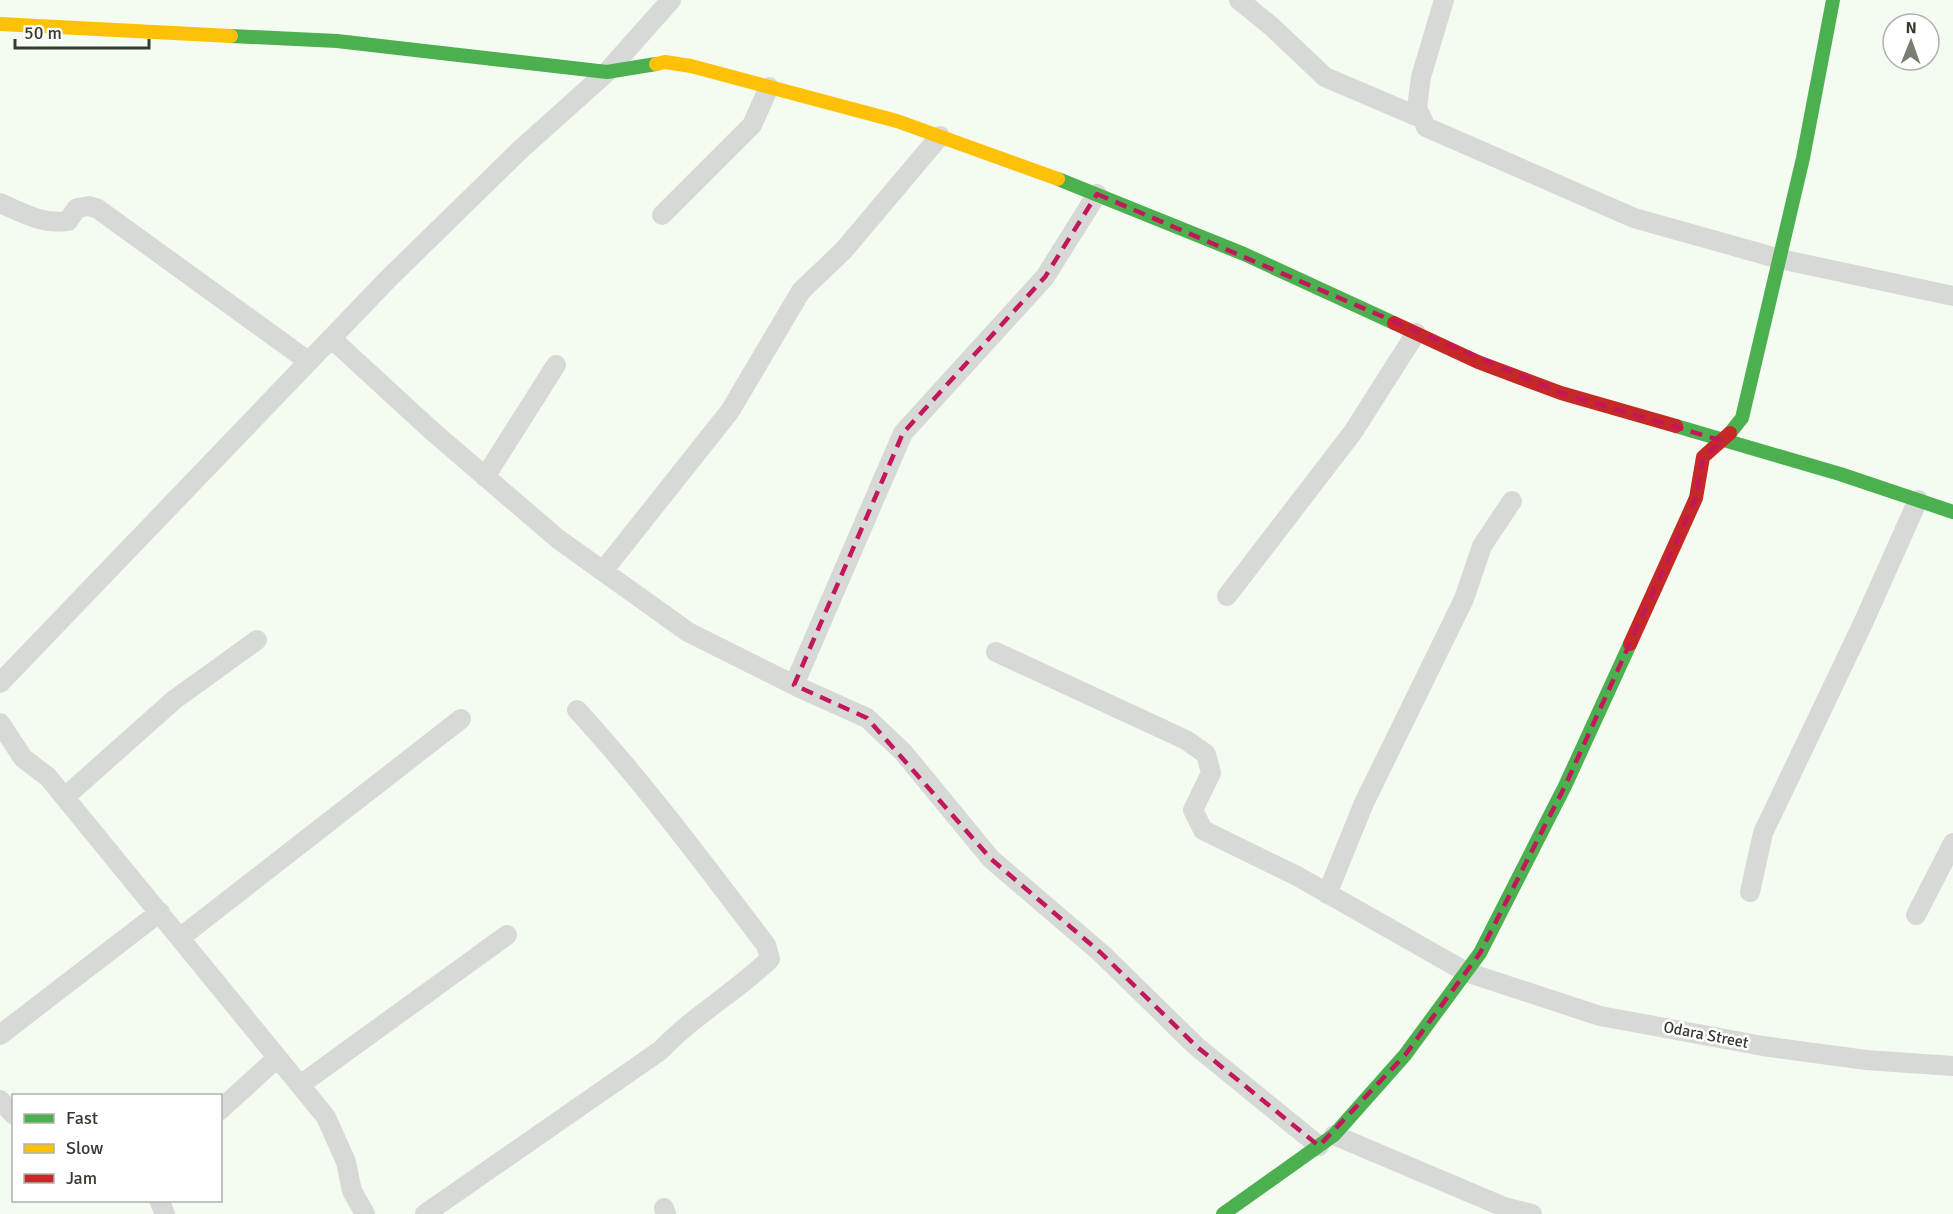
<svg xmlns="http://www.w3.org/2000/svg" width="1953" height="1214" font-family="Signika,sans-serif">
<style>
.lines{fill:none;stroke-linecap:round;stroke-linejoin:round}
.street{stroke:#d7d9d6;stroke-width:20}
.fast{stroke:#4caf50;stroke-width:14}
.slow{stroke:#ffc107;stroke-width:14}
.jam{stroke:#c62828;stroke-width:14}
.marked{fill:none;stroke:#c2185b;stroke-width:4.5;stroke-dasharray:12 8;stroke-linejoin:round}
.labels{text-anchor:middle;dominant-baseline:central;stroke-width:5;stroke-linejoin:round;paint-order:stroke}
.street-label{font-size:16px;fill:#343c30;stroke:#fff}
</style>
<rect width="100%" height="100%" fill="#f4fbf0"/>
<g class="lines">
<path class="street" d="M1239,0l32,26 54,51 96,41
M1444,0l-23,77 -4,31 9,19 208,91 146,41 173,37
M0,203c23,10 43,22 68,18l9,-13 12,-2 9,3 210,152
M662,215l90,-90 17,-38
M331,338l100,92 127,109 130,93 112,56 67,30 36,34 88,107 110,94 95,93 123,100
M485,477l71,-112
M603,571l127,-160 71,-120 43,-41 96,-114
M1227,596l126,-164 63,-99
M996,652l190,88 20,14 5,19 -18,37 10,20 94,46 169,96 134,44 163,30 103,14 87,6
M0,683l389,-405 131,-128 87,-78 64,-72
M794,685l109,-252 142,-156 52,-83
M0,723l23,35 25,19 278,340 20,45 6,29 13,23
M65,797l109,-97 83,-60
M1750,892l13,-59 101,-212 54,-121
M1327,894l37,-91 100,-204 18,-53 30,-45
M1916,915l37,-72
M181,937l280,-218
M0,1035l160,-123
M300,1085l207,-150
M0,1100l14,15
M220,1110l57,-52
M1334,1135l170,72 28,7
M159,1200l6,14
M664,1208l2,6
M425,1214l236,-164c33,-35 75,-58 109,-91l-4,-14c-61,-80 -121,-161 -189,-235"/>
<path class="fast" d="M231,36l106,5 270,31 49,-8
M1058,179l186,75 150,69
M1676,426l164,48 113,38
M1730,433l12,-15 61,-260 30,-158
M1223,1214l111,-79 71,-80 75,-102 85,-167 65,-142"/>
<path class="slow" d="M0,24l231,12
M656,64l9,-2 26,4 206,55 161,58"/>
<path class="jam" d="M1394,323l84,39 83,31 115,33
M1630,644l66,-146 7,-41 27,-24"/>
</g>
<path class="marked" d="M1097,194l464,199 162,48 -20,16 -7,41 -131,288 -85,167 -75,102 -86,91 -123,-100 -95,-93 -110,-94 -124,-141 -73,-33 109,-252 142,-156z"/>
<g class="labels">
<g class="street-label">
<text transform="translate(1706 1035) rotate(11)">Odara Street</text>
</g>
</g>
<rect x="12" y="1094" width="210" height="108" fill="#ffffff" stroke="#aeb1ac" stroke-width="1.5"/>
<rect x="24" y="1114" width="30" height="9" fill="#4caf50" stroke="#aeb1ac" stroke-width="1.5"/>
<text x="66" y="1124" font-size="18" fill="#343c30">Fast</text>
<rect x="24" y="1144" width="30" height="9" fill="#ffc107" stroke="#aeb1ac" stroke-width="1.5"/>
<text x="66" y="1154" font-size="18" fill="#343c30">Slow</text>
<rect x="24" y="1174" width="30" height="9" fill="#c62828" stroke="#aeb1ac" stroke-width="1.5"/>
<text x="66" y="1184" font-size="18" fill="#343c30">Jam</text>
<g transform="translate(1911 42) rotate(1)"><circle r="28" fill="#ffffff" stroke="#aeb1ac" stroke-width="1.5"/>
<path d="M0-4.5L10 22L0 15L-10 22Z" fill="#777f73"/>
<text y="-9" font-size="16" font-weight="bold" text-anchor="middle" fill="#343c30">N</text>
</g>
<path d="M15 39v9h134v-9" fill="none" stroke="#343c30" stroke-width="3"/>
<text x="24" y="39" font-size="18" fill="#343c30" stroke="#ffffff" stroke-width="4.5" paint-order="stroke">50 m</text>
</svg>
